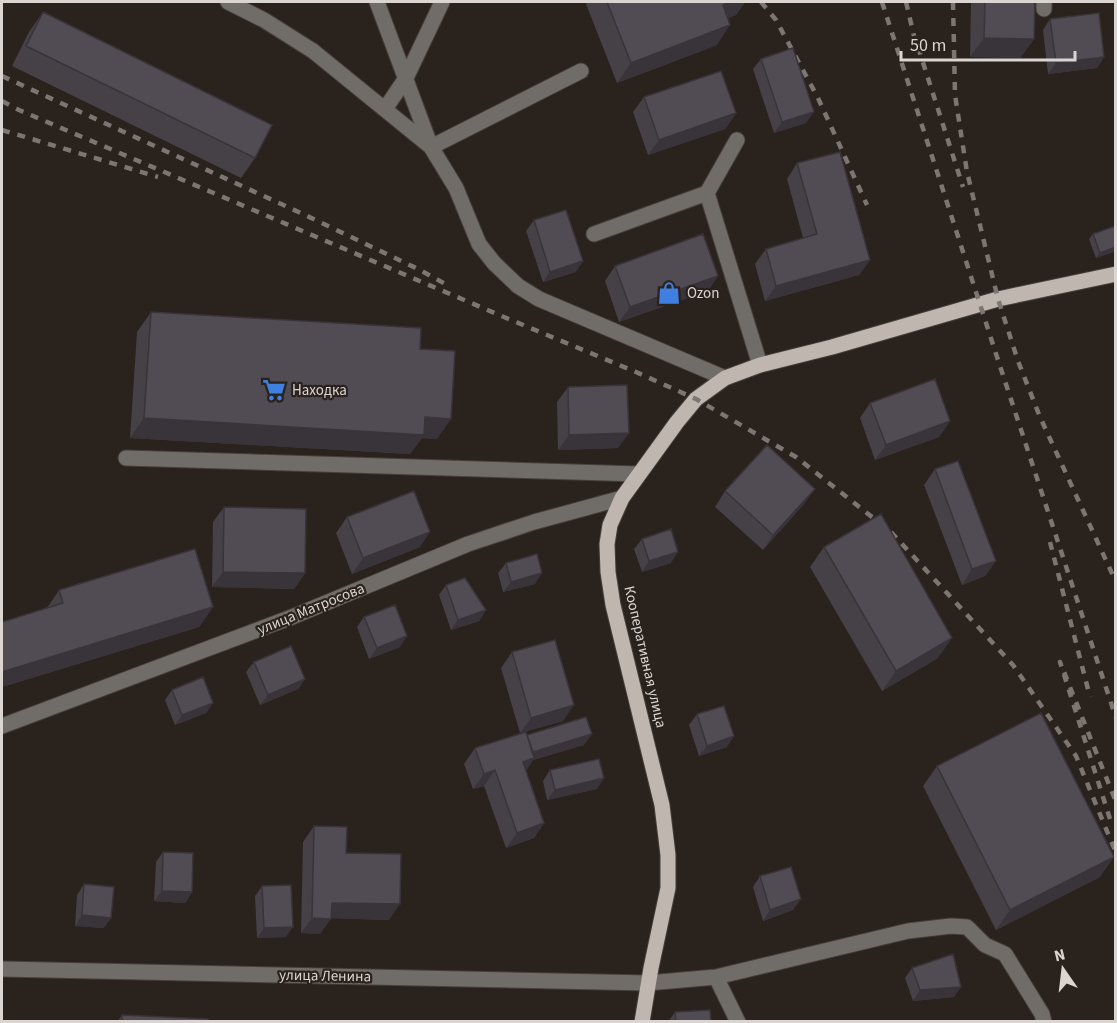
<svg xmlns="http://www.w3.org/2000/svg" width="1117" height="1023" font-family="'Source Sans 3',sans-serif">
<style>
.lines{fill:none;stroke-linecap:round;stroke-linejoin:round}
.minor-casing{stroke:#463f3a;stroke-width:17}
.major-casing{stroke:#463f3a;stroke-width:17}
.minor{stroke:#706d69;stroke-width:15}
.major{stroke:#beb6af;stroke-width:15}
.rail{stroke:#7c7571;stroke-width:4.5;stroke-dasharray:8 8;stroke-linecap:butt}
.wall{fill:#464047}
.shaded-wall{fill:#39343a}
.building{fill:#514b53;stroke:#39343a;stroke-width:1.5}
.labels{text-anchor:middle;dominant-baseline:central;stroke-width:4.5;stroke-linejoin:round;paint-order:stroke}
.poi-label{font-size:15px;fill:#dad5d1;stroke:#2a221d;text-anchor:start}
.street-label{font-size:15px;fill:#dad5d1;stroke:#2a221d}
</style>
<rect width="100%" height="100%" fill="#2a221d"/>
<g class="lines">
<g class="minor-casing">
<path id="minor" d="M228,2l36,18 49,31 118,96 25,41 23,56 15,19 24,23 21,13 186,79
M377,2l54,145 150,-76
M1044,9v-7
M385,109l21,-31 36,-76
M707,193l53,172
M594,234l113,-41 30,-53
M126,458l513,16
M2,726l290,-109 176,-73 66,-22 88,-24
M2,969l646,14 68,-6 192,-46 43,-5 16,1 18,18 20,9 37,60 2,8
M716,977l22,45"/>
</g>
<g class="major-casing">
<path id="major" d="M642,1022l9,-54 17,-80v-33l-6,-50 -49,-200 -5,-33 -1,-28 3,-19 12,-27 55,-76 19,-23 29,-21 35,-13 72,-18 166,-48 118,-25"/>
</g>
<use href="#minor" class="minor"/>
<use href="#major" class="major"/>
<path class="rail" d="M761,2l15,18 42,78 49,107
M882,2l117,361 117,355
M906,2l8,34
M953,2l2,93 12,77 31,127 20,62 22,56 76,165
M918,47l45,140
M2,76l301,138 115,55 31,17
M2,101l17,9 485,207 132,55 60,27 100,58 95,75 122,133 63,91 40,97
M2,130l156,47
M1050,542l40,155
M1110,819l-50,-157 56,140"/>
</g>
<path class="wall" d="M588,2h157l-9,13 -8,3 -11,27 -100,38 -31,-79z
M971,2h64l-1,37 -14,19 -50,-1z
M43,12l212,146 -14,20 -229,-112 17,-34z
M1050,19l54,38 -7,11 -49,6 -5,-44z
M761,59l45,64 -32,10 -21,-64z
M644,97l92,16 -11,16 -77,26 -15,-43z
M797,163l73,97 -11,15 -94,26 -10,-37 11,-15 37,-11 -16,-59z
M534,220l42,52 -33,10 -17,-51z
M1115,226l1,25 -20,7 -7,-19 4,-5z
M615,266l93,25 -89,31 -14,-41z
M151,312l269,37 17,90 -15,-1 -12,16 -280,-16 7,-106z
M568,387l50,61 -60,2 -1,-48z
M870,403l80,18 -11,16 -64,23 -15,-42z
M935,469l61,92 -11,15 -23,9 -38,-100z
M725,491l79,13 -41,46 -48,-43z
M224,507l81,66 -11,16 -82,-2 1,-65z
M347,517l73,30 -68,27 -16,-41z
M642,539l29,24 -29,9 -8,-23z
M824,547l114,111 -56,33 -72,-124z
M506,563l29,21 -32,8 -5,-19z
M446,585l40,25 -7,11 -28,9 -12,-35z
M59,590l154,17 -14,20 -197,60v-65l45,-14z
M364,617l36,30 -31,12 -12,-32z
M512,652l51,69 -43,12 -19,-65z
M254,662l51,17 -7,10 -38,16 -14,-33z
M172,690l41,13 -7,10 -31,12 -10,-25z
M697,714l30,33 -28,9 -10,-31z
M527,735l57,10 -51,15 -7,10 18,53 -10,15 -28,10 -22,-62 -11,3 -9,-25 11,-16z
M937,766l163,111 -104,53 -73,-144z
M550,770l47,19 -50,11 -4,-19z
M314,826l32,27 43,67 -58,-2 -11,16 -19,-1 2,-91z
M163,852l29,40 -7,11 -31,-2 2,-39z
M760,876l33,34 -30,11 -10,-34z
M84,884l20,44 -29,-2 2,-31z
M262,886l24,51 -29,1 -2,-42z
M912,968l42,29 -41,4 -8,-23z
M675,1012l36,10h-43z
M122,1015l86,7h-91z"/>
<path class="shaded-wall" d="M732,2h13l-9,13 -27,10 14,-20z
M730,25l-13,20 -100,38 14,-20z
M984,38l50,1 -14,19 -50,-1z
M1104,57l-7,11 -49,6 8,-11z
M814,112l-8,11 -32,10 8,-11z
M736,113l-11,16 -77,26 11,-15z
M1116,247v4l-20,7 4,-5z
M870,260l-11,15 -94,26 11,-15z
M583,261l-7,11 -33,10 7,-10z
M718,276l-10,15 -89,31 11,-15z
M425,417l26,2 -14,20 -15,-1 -12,16 -280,-16 14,-20z
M950,421l-11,16 -64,23 11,-15z
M629,433l-11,15 -60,2 11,-15z
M815,489l-11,15 -41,46 10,-15z
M430,532l-10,15 -68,27 11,-16z
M678,552l-7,11 -29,9 7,-11z
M996,561l-11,15 -23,9 10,-16z
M223,572l82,1 -11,16 -82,-2z
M542,573l-7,11 -32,8 8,-10z
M213,607l-14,20 -197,60v-15z
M486,610l-7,11 -28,9 7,-10z
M407,636l-7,11 -31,12 8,-11z
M952,638l-14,20 -56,33 14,-20z
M305,679l-7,10 -38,16 8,-10z
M213,703l-7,10 -31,12 7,-10z
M574,705l-11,16 -43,12 11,-15z
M592,734l-8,11 -51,15 -9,14 -11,3 15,-23z
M734,736l-7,11 -28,9 8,-10z
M495,770l-11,16 -11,3 11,-15z
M604,778l-7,11 -50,11 8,-10z
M544,823l-10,15 -28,10 11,-15z
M1114,857l-14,20 -104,53 14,-20z
M162,891l30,1 -7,11 -31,-2z
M801,899l-8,11 -30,11 7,-11z
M332,903l68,1 -11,16 -68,-2z
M82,915l29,3 -7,10 -29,-2z
M312,918l19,1 -11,15 -19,-1z
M293,927l-7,10 -29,1 7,-10z
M961,987l-7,10 -41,4 7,-11z"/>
<path class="building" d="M607,2h125l-9,3 7,20 -99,38z
M985,2h50l-1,37 -50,-1z
M43,12l229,113 -17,33 -229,-112z
M1099,13l5,44 -48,6 -6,-44z
M793,48l21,64 -32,10 -21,-63z
M721,71l15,42 -77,27 -15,-43z
M840,152l30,108 -94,26 -10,-37 51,-15 -20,-71z
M566,210l17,51 -33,11 -16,-52z
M1115,226l1,21 -16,6 -7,-19z
M703,234l15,42 -88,31 -15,-41z
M151,312l270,16 -1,21 35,2 -4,68 -26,-2 -1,18 -280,-17z
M935,379l15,42 -64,24 -16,-42z
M627,385l2,48 -60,2 -1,-48z
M767,445l48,44 -42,46 -48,-44z
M958,461l38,100 -24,8 -37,-100z
M414,491l16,41 -67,26 -16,-41z
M224,507l82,2 -1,64 -82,-1z
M881,514l71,124 -56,33 -72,-124z
M671,529l7,23 -29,9 -7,-22z
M195,549l18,58 -211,65v-50l61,-19 -4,-13z
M537,554l5,19 -31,9 -5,-19z
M465,578l21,32 -28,10 -12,-35z
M395,605l12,31 -30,12 -13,-31z
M555,640l19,65 -43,13 -19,-66z
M291,646l14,33 -37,16 -14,-33z
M203,677l10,26 -31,12 -10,-25z
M724,706l10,30 -27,10 -10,-32z
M1041,713l73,144 -104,53 -73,-144z
M586,717l6,17 -59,18 -6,-17z
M526,732l8,26 -11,4 21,61 -27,10 -22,-63 -11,4 -9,-26z
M599,759l5,19 -49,12 -5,-20z
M314,826l33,1 -1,26 55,1 -1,50 -68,-1 -1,16 -19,-1z
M163,852l30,1 -1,39 -30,-1z
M791,867l10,32 -31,11 -10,-34z
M84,884l30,3 -3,31 -29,-3z
M291,885l2,42 -29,1 -2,-42z
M953,954l8,33 -41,3 -8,-22z
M710,1010l1,12h-35l-1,-10z
M122,1015l86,4v3h-86z"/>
<defs>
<g id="shop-bare" transform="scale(1.8)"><path d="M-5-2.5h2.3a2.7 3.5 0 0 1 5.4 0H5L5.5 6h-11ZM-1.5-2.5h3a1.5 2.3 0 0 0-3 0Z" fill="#3f7fe0" stroke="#2a221d" stroke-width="2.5" paint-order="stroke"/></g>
<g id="supermarket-bare" transform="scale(1.8)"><path d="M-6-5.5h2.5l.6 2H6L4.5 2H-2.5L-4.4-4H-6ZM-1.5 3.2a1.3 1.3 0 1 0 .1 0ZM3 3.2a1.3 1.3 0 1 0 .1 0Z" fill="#3f7fe0" stroke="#2a221d" stroke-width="2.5" paint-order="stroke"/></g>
</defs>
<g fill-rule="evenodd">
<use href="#shop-bare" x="669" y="293"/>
<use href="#supermarket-bare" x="274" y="390"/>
</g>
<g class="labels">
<g class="poi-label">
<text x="687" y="293">Ozon</text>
<text x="292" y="390">Находка</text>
</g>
<g class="street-label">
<text transform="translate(311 609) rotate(-22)">улица Матросова</text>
<text transform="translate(645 657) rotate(77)">Кооперативная улица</text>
<text transform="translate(325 976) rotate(1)">улица Ленина</text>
</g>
</g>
<rect width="1117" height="1023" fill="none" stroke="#dad5d1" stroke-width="6"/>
<g transform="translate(1063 969) rotate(346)" stroke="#2a221d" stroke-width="4.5" paint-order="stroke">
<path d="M0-4.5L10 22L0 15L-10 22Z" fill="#dad5d1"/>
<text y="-9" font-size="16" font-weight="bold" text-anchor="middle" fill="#dad5d1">N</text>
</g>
<path d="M901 51v9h174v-9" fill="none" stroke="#dad5d1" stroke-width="3"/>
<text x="910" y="51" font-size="18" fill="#dad5d1" stroke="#2a221d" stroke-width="4.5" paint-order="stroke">50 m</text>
</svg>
